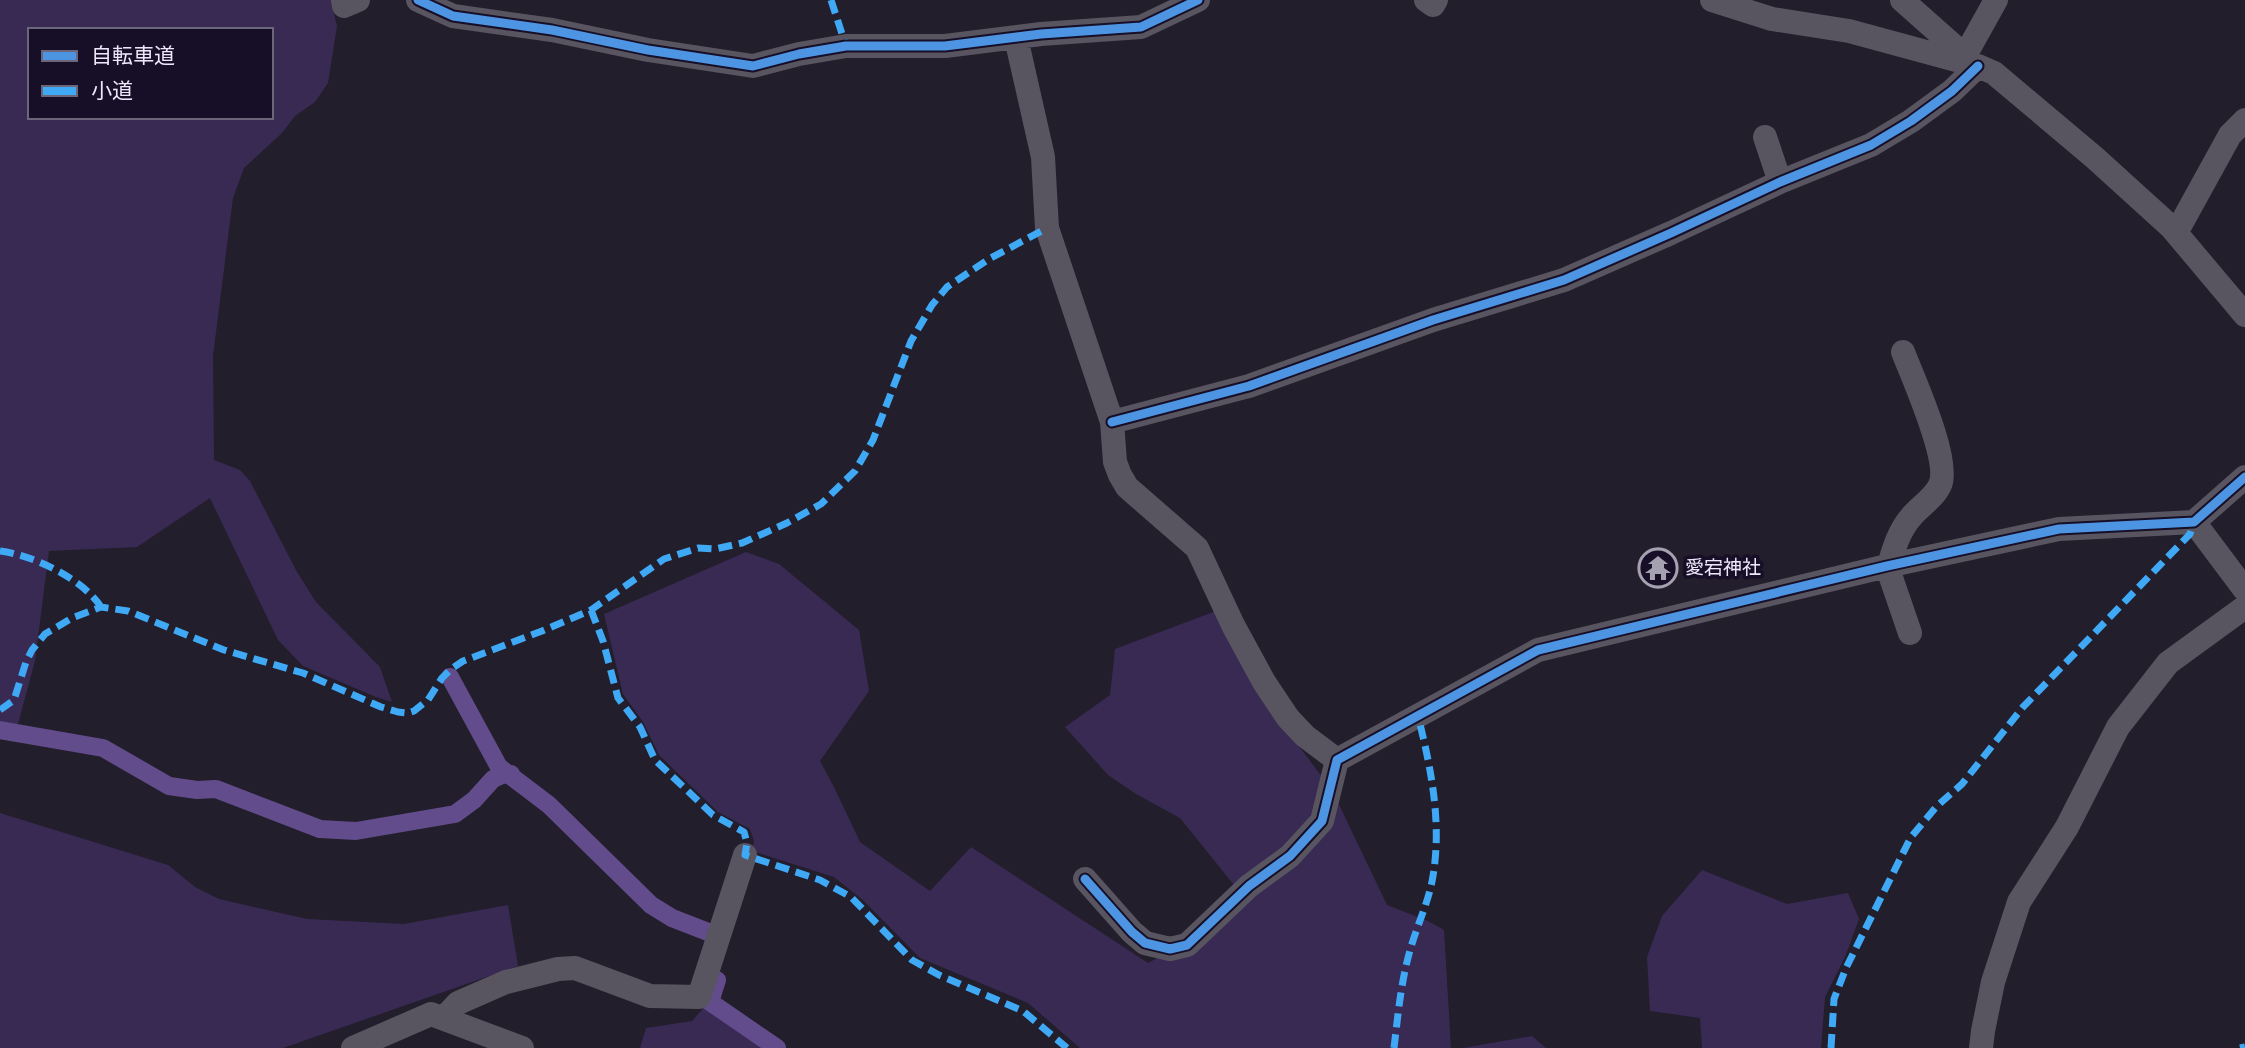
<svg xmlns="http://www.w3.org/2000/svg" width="2245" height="1048" font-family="'Source Sans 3','Noto Sans JP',sans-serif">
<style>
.green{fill:#392a54;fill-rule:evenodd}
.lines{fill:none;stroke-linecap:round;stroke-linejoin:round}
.canal{stroke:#624c8b;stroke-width:18}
.minor{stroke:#585560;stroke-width:24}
.quiet{stroke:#3fa9f5;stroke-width:7;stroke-dasharray:14 7;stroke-linecap:butt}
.cycleway-casing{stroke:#170f27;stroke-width:13}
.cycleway{stroke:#4d94e3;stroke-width:9}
.labels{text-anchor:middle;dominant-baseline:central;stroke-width:7;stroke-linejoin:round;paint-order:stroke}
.poi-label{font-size:19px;fill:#ece8f9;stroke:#170f27;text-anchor:start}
</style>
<rect width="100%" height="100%" fill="#221e2b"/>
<path class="green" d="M0,0h334l-2,6 5,20 -9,57 -13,19 -20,14 -13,17 -38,35 -11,30 -20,158 1,104 26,10 10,11 47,91 19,30 64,65 12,35 -16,-5 -73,-31 -25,-26 -68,-142 -73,49 -88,4 -14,110 -17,63h-18zM30,30h241v87h-241z
M746,552l33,12 80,66 10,61 -49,70 15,28 25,53 70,49 41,-44 177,116 25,-13 69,-55 -62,-77 -44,-24 -28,-19 -43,-48 45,-32 5,-46 101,-38 39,77 77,102 55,115 41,16 16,9 7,118h-371l-52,-45 -108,-45 -56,-57 -30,-24 -82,-26 2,-10 -4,-12 -32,-17 -59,-57 -16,-33 -20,-28 -19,-80z
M0,813l168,52 27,22 24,12 88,20 97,5 104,-19 10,61 -235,82h-283z
M1702,870l85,34 61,-11 11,26 -14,38 -20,40 -4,51h-119l-2,-30 -50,-7 -3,-54 15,-41z
M706,1005l63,43h-129l6,-20 46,-7z
M1532,1036l14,12h-83z"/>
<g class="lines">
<path class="canal" d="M450,677l49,90 50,38 102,100 21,13 36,14
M0,730l103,18 66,38 28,4 19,-1 104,40 36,2 99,-17 19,-14 19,-21 9,-4 9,-1
M717,980l-7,22 67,46"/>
<path class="minor" d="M343,0l1,6 14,-6
M418,0l35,16 99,14 96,20 105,16 46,-12 47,-8h99l96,-12 100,-7 57,-27
M1426,0l7,5 3,-5
M1712,0l60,19 77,12 129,35 16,7 101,85 76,69 74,88
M1902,0l62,55
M1016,38l27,119 4,71 65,194 3,40 5,13 7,12 70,61 36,77 31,57 24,36 17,18 32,24
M1962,61l34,-61
M1765,137l15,45
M2176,233l54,-98 15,-15
M1112,422l137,-36 184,-66 131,-40 107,-47 109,-51 91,-37 40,-24 41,-30 26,-25
M2194,522l51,68
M1889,565c5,-17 10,-34 22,-48 8,-10 24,-20 29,-32 11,-24 -27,-107 -37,-133
M1887,566l23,67
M1085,879l47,53 13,11 25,6 17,-4 62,-59 41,-30 32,-35 15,-61 201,-110 349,-84 172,-37 135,-7 51,-45
M444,1018l14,-15 48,-21 52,-13 17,-1 75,28 49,1 46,-142
M353,1048l78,-34 91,34
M1981,1048l2,-17 10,-49 26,-80 48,-75 51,-100 50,-64 77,-56"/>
<path class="quiet" d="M831,0l15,46
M0,551c33,4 83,28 101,56
M591,610l12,31 15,57 22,29 15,33 58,55 31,17 3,11 -2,12 75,25 31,17 61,63 27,15 84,36 44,37
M0,710l14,-10 12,-38 6,-12 13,-16 27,-16 29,-11 27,4 96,39 79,23 78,34 17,5 10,1 6,-2 14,-11 14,-22 9,-9 12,-8 79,-30 49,-21 73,-51 34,-11 17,1 27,-6 45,-20 34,-19 34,-33 18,-31 38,-99 21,-36 15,-18 42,-28 58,-31
M1394,1048c4,-33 7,-68 17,-101 7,-24 18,-46 22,-71 9,-54 -2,-108 -15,-160
M1831,1048l3,-49 12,-31 65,-131 26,-31 25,-22 61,-77 167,-173 4,-12
M2240,1048l5,-1"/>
<g class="cycleway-casing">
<path id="cycleway" d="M418,0l35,16 99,14 96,20 105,16 46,-12 47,-8h99l96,-12 100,-7 57,-27
M1112,422l137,-36 184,-66 131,-40 107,-47 109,-51 91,-37 40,-24 41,-30 26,-25
M1085,879l47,53 13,11 25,6 17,-4 62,-59 41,-30 32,-35 15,-61 201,-110 349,-84 172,-37 135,-7 51,-45"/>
</g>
<use href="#cycleway" class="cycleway"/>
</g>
<defs>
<g id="temple-ring" transform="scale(2.0125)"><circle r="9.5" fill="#170f27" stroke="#a5a1b1" stroke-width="1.5"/><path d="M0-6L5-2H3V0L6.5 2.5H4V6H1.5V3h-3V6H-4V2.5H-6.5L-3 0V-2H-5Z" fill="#a5a1b1"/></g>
</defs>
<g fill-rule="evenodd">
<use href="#temple-ring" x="1658" y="568"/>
</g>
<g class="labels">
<g class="poi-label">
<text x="1685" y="568">愛宕神社</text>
</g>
</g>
<rect x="28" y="28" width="245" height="91" fill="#170f27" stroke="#6c667b" stroke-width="2"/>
<rect x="42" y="51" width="35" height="10" fill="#4d94e3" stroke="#6c667b" stroke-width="2"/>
<text x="91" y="63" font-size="21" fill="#ece8f9">自転車道</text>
<rect x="42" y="86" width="35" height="10" fill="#3fa9f5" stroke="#6c667b" stroke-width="2"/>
<text x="91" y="98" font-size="21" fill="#ece8f9">小道</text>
</svg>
